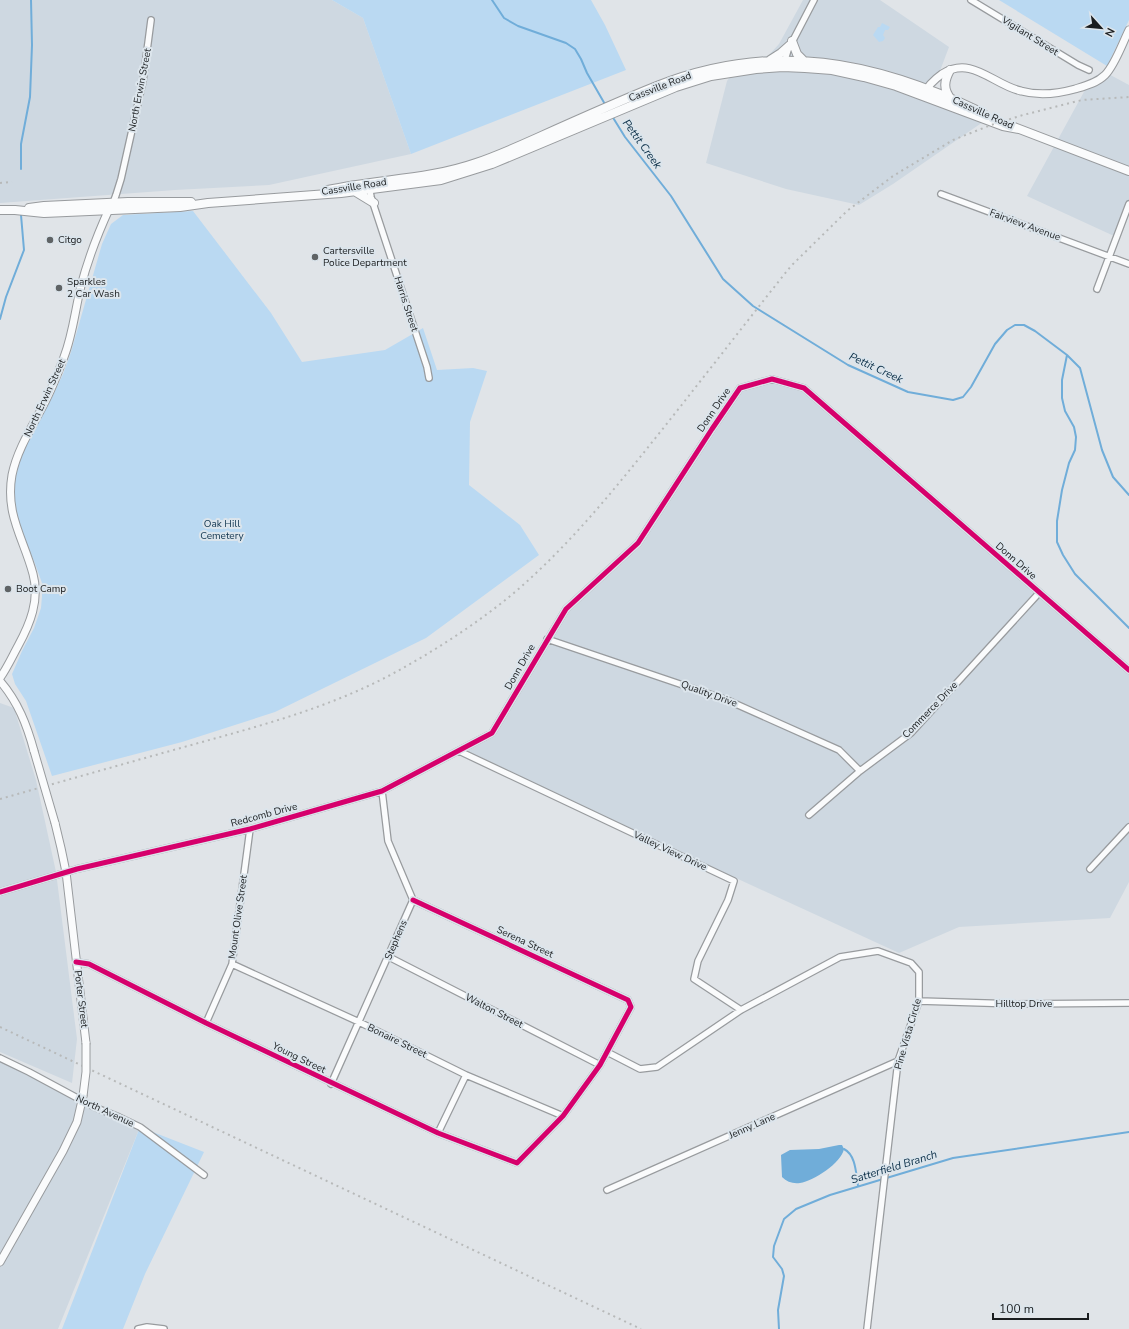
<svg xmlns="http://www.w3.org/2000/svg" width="1129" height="1329" font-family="'Nunito Sans',sans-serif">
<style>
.built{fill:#ced8e1}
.green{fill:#bad9f2}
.water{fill:#70add9}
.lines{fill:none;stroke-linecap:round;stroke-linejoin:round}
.stream{stroke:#70add9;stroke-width:2}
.minor-casing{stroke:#989b9e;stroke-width:8}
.tertiary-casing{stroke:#989b9e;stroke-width:9}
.secondary-casing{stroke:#989b9e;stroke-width:10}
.minor{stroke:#fafbfc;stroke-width:5.5}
.tertiary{stroke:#fafbfc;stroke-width:7}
.secondary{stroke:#fafbfc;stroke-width:8}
.rail{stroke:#b7b9b9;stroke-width:2;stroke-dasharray:2 4;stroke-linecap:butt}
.tertiary-bridge-casing{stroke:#989b9e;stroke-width:9;stroke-linecap:butt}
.tertiary-bridge{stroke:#fafbfc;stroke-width:7}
.cycleway-casing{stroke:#dce5ec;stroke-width:8}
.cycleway{stroke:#d6006c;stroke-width:5}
.poi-dot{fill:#5f6365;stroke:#dce5ec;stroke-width:1.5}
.labels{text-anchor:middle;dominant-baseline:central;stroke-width:4;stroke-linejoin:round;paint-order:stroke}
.street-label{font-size:10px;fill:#1a1d1f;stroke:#dce5ec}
.poi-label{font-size:10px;fill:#1a1d1f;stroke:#dce5ec;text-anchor:start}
.park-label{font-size:10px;fill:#10344e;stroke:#dce5ec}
.water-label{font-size:11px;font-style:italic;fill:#092d46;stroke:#dce5ec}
</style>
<rect width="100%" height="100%" fill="#e0e4e8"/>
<path class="built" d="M0,0h332l31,18 48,136 -142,31 -94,5 -175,13z
M803,0h77l69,47 -20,53 54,22 -90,62 -34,21 -73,-16 -80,-26 21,-82 15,-21 26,-4 11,-12z
M1103,71l26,14v121l-15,30 -87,-40 64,-117z
M772,379l32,9 325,282v212l-19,36 -151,9 -60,26 -161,-74 -275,-130 26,-14 77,-126 72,-66 102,-155z
M0,703l14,5 22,72 20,92 21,167 -5,44 -72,-31z
M0,1058l140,69 -82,202h-58z"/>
<path class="green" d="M332,0h259l14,25 21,45 -215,84 -48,-136z
M999,0h130v20l-22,46z
M882,23l8,4 -2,3h-3l-2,5 2,3 -2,3 -4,1 -6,-7 5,-8h2z
M193,211l78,102 31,49 83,-12 38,-22 14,42 36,-2 14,3 -17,51 -1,63 51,40 19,30 -113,83 -151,74 -93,30 -130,34 -26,-75 -11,-17 -3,-10 10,-23 12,-23 7,-20 1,-12v-13l-8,-22 -15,-34 -4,-17 -1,-17 1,-14 7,-26 31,-58 10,-21 8,-22 31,-108 9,-20 12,-9z
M140,1127l64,25 -59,122 -22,55h-61z"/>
<path class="water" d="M839,1145h3l2,4c-3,14 -30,32 -44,34 -7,1 -13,-1 -18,-6l-1,-22 9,-5 29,-1z"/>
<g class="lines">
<path class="stream" d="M492,0l12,18 14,8 48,17 9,6 6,10 6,14 19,33
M612,116l13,21 46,59 52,83 30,27 95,59 60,27 45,8 10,-3 8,-10 24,-43 12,-14 8,-5h9l11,6 32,24 13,13 22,82 11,27 16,18
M21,169v-25l9,-47 2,-52 -1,-45
M0,319l6,-22 18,-47 -3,-35
M1067,355l-5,25v18l3,13 9,16 2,10 -1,13 -6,13 -7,27 -5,31v21l6,13 12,19 54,54
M844,1149c12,6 12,25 14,37
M779,1329l-1,-19 6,-34 -2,-7 -9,-12 1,-11 10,-27 12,-10 34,-14 123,-37 176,-26"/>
<g class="minor-casing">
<path id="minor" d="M971,0l107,65 11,5
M784,63l4,-13 26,-50
M369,186l2,11 56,170 2,11
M941,194l188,70
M113,203l3,-8 5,-16 22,-98 8,-61
M1097,289l32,-85
M547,639l180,61 112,50 21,21
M459,751l275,130 -6,19 -30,61 -4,18 47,31
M809,815l51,-44 51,-38 128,-140
M1090,869l39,-42
M0,892l77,-23 173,-40 132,-38 110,-58 74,-124 72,-66 74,-114 28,-41 32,-9 32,9 325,282
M389,957l211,108
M76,962l13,2 117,59 232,110 79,30 46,-47 37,-51 31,-58 -3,-7 -215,-100
M232,964l127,58 107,53 97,41
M919,1001l98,3 112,-1
M206,1023l26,-59 18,-135
M607,1052l33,17 17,-2 84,-57 99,-53 38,-6 33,12 8,9v29l-21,60 -31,268
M0,1058l29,14 65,35 25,10 21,10 64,48
M331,1084l82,-184 -25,-59 -6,-50
M438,1133l28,-58
M607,1190l291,-129
M138,1329l9,-2 17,2"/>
</g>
<g class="tertiary-casing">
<path id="tertiary" d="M924,94c4,-9 11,-15 18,-20 30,-19 51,11 79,17 18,5 36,3 54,-2 10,-3 22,-6 30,-14 10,-10 17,-31 24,-45
M0,678c7,-10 12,-21 18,-32 12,-22 22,-46 15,-72 -9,-35 -28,-59 -21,-99 5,-25 20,-48 32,-71 8,-15 14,-31 20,-47 9,-23 11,-47 17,-71 7,-27 17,-53 29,-79
M0,681c18,21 27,44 34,70
M55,823l6,25 5,24 20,171
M0,1262l63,-111 14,-29 6,-26"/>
</g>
<g class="secondary-casing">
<path id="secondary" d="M792,41l5,13 7,7
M770,60l11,-7 9,-8
M950,70c-6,11 -7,19 1,29
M1014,127l115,44
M328,190c50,-11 99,-10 148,-27 21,-7 41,-16 61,-25 40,-18 80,-36 120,-52 116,-46 218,-25 326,27
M356,192l18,11
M29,208l15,-2 84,-4h63
M0,210h15l29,3 136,-6 28,-4 133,-10 100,-13 51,-16 184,-77 35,-11 45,-7 27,-2 22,1 27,2 32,7 32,9 107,40 16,3"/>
</g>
<use href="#minor" class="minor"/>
<use href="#tertiary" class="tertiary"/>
<use href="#secondary" class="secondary"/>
<path class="rail" d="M0,183l12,-1
M0,799c67,-19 134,-38 202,-57 65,-18 131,-36 192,-69 42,-23 84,-50 121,-81 57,-49 103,-107 150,-166 38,-48 76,-97 114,-145l12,-15 56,-55 46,-35 60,-36 38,-15 32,-10 59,-15 47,-3
M0,1027l641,302"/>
<g class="tertiary-bridge-casing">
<path id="tertiary-bridge" d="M34,751l21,72
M83,1096l3,-24v-29"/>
</g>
<use href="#tertiary-bridge" class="tertiary-bridge"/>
<g class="cycleway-casing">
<path id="cycleway" d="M0,892l77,-23 173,-40 132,-38 110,-58 74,-124 72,-66 74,-114 28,-41 32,-9 32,9 325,282
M76,962l13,2 117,59 232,110 79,30 46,-47 37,-51 31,-58 -3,-7 -215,-100"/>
</g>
<use href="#cycleway" class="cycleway"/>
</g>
<g class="poi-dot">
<circle cx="50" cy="240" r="4"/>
<circle cx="315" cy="257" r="4"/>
<circle cx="59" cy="288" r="4"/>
<circle cx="8" cy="589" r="4"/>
</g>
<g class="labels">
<g class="street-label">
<text transform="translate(1030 36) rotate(32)">Vigilant Street</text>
<text transform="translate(660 87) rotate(-21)">Cassville Road</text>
<text transform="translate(140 90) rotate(-79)">North Erwin Street</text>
<text transform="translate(983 113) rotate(24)">Cassville Road</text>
<text transform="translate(354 187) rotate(-9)">Cassville Road</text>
<text transform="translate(1025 225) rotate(20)">Fairview Avenue</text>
<text transform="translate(406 304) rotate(72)">Harris Street</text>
<text transform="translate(45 398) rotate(-65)">North Erwin Street</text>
<text transform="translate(714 410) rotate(-56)">Donn Drive</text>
<text transform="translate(1016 561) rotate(41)">Donn Drive</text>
<text transform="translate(520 667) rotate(-60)">Donn Drive</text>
<text transform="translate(709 694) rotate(20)">Quality Drive</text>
<text transform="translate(930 710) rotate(-46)">Commerce Drive</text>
<text transform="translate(264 815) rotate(-15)">Redcomb Drive</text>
<text transform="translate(670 851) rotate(25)">Valley View Drive</text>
<text transform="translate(238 917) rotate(-82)">Mount Olive Street</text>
<text transform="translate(396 940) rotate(-67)">Stephens</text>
<text transform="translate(525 942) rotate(25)">Serena Street</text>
<text transform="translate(81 999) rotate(83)">Porter Street</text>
<text x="1024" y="1004">Hilltop Drive</text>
<text transform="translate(494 1011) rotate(27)">Walton Street</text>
<text transform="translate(908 1034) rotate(-74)">Pine Vista Circle</text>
<text transform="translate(397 1041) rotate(26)">Bonaire Street</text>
<text transform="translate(299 1058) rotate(26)">Young Street</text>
<text transform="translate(105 1111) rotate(25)">North Avenue</text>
<text transform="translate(752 1126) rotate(-24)">Jenny Lane</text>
</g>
<g class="poi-label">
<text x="58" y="240">Citgo</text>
<text x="323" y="251">Cartersville<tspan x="323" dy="12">Police Department</tspan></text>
<text x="67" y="282">Sparkles<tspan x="67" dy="12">2 Car Wash</tspan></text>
<text x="16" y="589">Boot Camp</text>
</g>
<g class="park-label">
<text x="222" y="524">Oak Hill<tspan x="222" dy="12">Cemetery</tspan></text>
</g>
<g class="water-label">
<text transform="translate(642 144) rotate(54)">Pettit Creek</text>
<text transform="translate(876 368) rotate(25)">Pettit Creek</text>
<text transform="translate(894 1167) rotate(-17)">Satterfield Branch</text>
</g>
</g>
<g transform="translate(1101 28) rotate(117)" stroke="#dce5ec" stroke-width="3" paint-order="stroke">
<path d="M0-3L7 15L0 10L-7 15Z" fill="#1a1d1f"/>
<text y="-6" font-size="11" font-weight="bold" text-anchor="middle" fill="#1a1d1f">N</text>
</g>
<path d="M993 1313v6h95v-6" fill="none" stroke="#1a1d1f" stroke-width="2"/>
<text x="999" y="1313" font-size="12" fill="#1a1d1f" stroke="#dce5ec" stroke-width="3" paint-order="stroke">100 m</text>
</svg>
